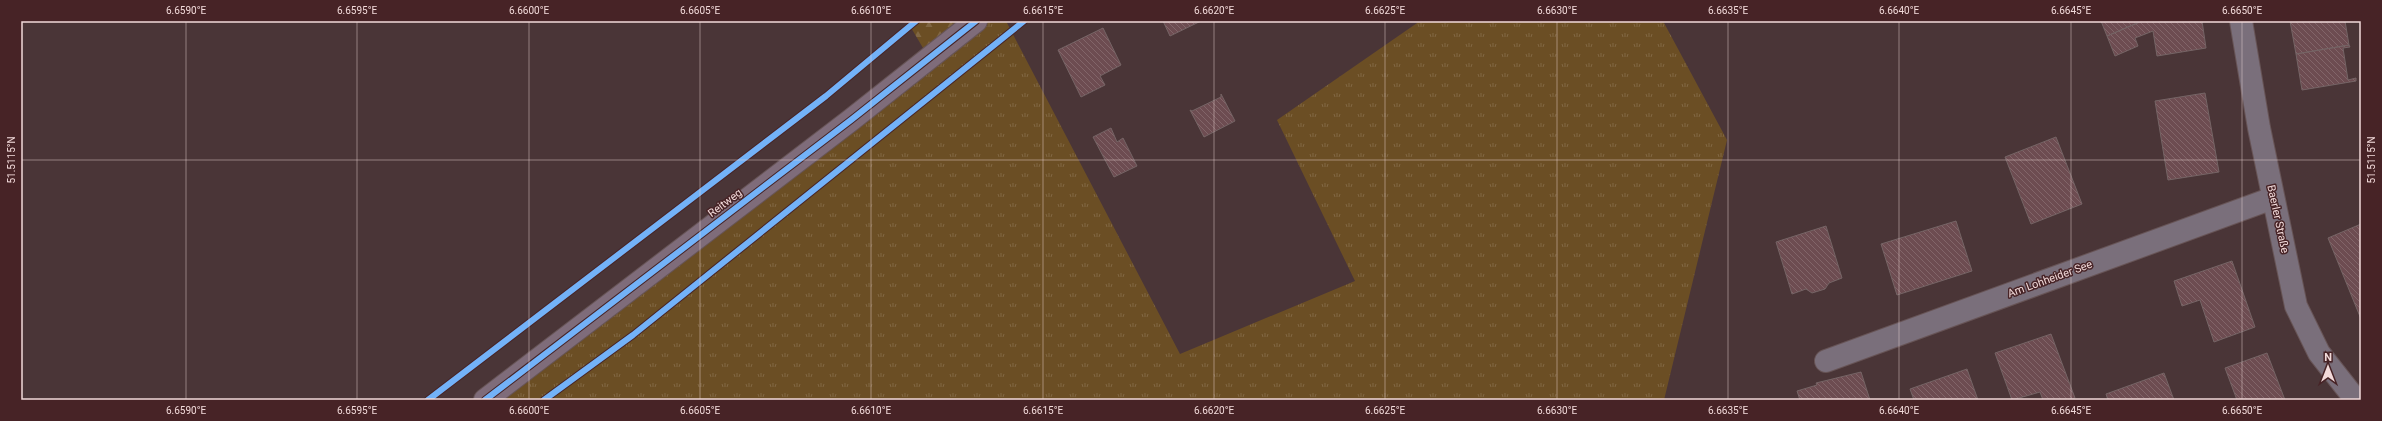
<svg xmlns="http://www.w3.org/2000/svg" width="2382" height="421" font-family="Roboto,sans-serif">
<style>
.grass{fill:url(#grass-tufts)}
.forest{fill:url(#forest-firs)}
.building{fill:url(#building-back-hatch);stroke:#756465}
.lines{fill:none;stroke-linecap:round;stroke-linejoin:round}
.minor-casing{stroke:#675456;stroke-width:24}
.major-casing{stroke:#675456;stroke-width:24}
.minor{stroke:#7a6f7b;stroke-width:22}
.major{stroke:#7f6c7a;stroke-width:22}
.cycleway-casing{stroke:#472326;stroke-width:8}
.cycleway{stroke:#73b2f8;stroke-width:6}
.ticks{fill:none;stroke:#f2dada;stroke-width:1;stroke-opacity:0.45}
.labels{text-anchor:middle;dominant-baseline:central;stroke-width:3;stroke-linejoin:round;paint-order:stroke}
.street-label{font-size:11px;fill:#f2dada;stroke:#472326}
.neatline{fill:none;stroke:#f2dada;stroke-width:1.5}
.ticks-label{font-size:10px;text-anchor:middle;fill:#f2dada}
</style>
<defs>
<pattern id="grass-tufts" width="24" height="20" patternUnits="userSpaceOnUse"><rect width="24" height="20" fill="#6b4e24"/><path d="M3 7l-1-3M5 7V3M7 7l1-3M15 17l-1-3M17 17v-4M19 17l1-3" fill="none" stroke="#816743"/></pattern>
<pattern id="forest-firs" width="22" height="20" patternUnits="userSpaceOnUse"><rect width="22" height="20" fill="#6b4e24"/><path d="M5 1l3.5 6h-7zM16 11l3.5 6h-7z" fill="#816743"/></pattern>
<pattern id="building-back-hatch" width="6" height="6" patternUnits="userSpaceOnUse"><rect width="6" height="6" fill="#6d4c51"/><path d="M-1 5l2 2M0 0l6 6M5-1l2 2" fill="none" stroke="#826569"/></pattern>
</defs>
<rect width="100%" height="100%" fill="#4a3537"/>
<path class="grass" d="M979,21h27l174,333 175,-73 -78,-161 143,-99h243l64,119 -63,260h-1179z"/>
<path class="forest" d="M907,21h72l-50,37z"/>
<path class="building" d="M1163,21h38l-31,15z
M2101,21h41l-35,15z
M2142,21h60l4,27 -49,8 -4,-25 -18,7 3,8 -23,10 -8,-20z
M2290,21h55l4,24 -53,9z
M1103,28l18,37 -21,11 5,9 -24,12 -23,-47z
M2349,45l1,2 -7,1 5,32 8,-2v3l-54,9 -6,-36z
M2205,93l14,79 -51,8 -13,-79z
M1221,94l14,27 -31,16 -14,-27 2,1 29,-14z
M1111,128l6,14 6,-4 14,28 -23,11 -21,-40z
M2056,137l26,67 -51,20 -26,-67z
M1956,221l16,50 -75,24 -16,-51z
M2361,224v95l-33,-81z
M1826,226l16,52 -13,5 -4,6 -13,4 -6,-4 -14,5 -16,-52z
M2232,261l23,66 -41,15 -14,-42 -18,6 -8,-25z
M2051,334l24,64 -7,2h-25l-3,-8 -28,8 -17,-47z
M2267,353l18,47h-48l-12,-32z
M1967,369l11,31h-64l-4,-11z
M1861,372l9,28h-70l-3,-9 20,-6 -1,-2z
M2164,373l10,27h-66l-2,-6z"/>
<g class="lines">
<g class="minor-casing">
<path id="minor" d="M2241,21l18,107 37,178 23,47 37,47
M1826,361l447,-163"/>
</g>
<g class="major-casing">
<path id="major" d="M485,400l366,-280 125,-99"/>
</g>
<use href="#minor" class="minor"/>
<use href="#major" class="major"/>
<g class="cycleway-casing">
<path id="cycleway" d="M428,400l398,-304 90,-75
M485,400l366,-280 125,-99
M544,400l89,-65 391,-314"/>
</g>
<use href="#cycleway" class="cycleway"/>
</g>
<path class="ticks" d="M186,21v379M357,21v379M529,21v379M700,21v379M871,21v379M1043,21v379M1214,21v379M1385,21v379M1557,21v379M1728,21v379M1899,21v379M2071,21v379M2242,21v379M21,160h2340"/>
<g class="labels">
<g class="street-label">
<text transform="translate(725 203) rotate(-37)">Reitweg</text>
<text transform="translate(2278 219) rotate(78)">Baerler Straße</text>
<text transform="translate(2050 279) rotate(-20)">Am Lohheider See</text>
</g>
</g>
<rect width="2382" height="421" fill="none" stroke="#472326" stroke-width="44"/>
<g transform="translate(2328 367)" stroke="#472326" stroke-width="3" paint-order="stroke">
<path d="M0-3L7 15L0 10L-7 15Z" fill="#f2dada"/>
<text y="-6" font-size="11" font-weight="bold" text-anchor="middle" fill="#f2dada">N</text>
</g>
<rect x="22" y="22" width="2338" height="377" class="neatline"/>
<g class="ticks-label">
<text x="186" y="14">6.6590°E</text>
<text x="357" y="14">6.6595°E</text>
<text x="529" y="14">6.6600°E</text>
<text x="700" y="14">6.6605°E</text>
<text x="871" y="14">6.6610°E</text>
<text x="1043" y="14">6.6615°E</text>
<text x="1214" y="14">6.6620°E</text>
<text x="1385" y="14">6.6625°E</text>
<text x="1557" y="14">6.6630°E</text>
<text x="1728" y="14">6.6635°E</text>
<text x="1899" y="14">6.6640°E</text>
<text x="2071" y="14">6.6645°E</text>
<text x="2242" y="14">6.6650°E</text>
<text transform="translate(11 160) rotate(-90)" y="4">51.5115°N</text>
<text transform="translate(2371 160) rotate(-90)" y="4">51.5115°N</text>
<text x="186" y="414">6.6590°E</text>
<text x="357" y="414">6.6595°E</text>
<text x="529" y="414">6.6600°E</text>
<text x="700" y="414">6.6605°E</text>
<text x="871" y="414">6.6610°E</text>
<text x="1043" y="414">6.6615°E</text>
<text x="1214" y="414">6.6620°E</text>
<text x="1385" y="414">6.6625°E</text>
<text x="1557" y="414">6.6630°E</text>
<text x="1728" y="414">6.6635°E</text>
<text x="1899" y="414">6.6640°E</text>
<text x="2071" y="414">6.6645°E</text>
<text x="2242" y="414">6.6650°E</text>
</g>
</svg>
